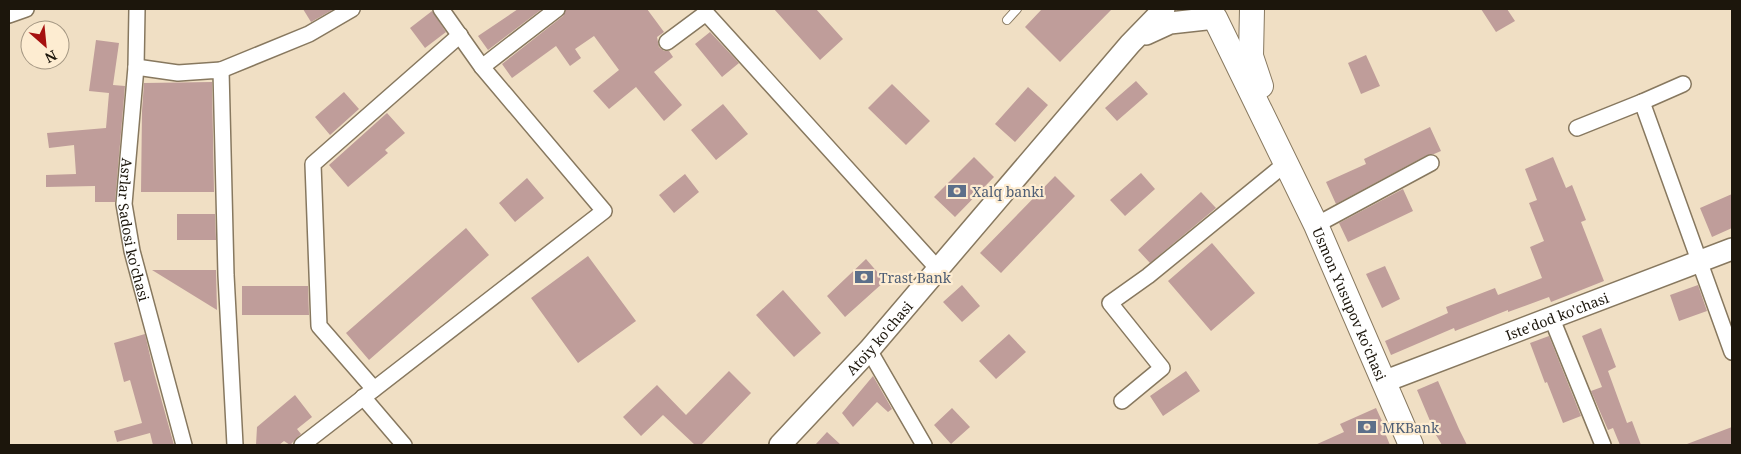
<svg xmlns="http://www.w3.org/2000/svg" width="1741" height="454" font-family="'Noto Serif',serif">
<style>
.building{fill:#bf9d9a}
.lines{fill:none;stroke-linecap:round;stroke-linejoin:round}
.lane-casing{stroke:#87785f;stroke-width:10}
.street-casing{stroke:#87785f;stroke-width:18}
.secondary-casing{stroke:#87785f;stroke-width:24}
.primary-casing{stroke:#87785f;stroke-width:26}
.lane{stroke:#fff;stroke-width:8}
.street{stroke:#fff;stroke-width:15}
.secondary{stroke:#fff;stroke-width:21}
.primary{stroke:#fff;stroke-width:24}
.labels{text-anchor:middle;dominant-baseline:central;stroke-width:4.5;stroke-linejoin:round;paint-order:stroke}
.service-label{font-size:14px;fill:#4e5e75;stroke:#fdecd1;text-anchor:start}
.street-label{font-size:14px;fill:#1c160c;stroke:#fdecd1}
</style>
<rect width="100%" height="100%" fill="#f0dfc4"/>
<path class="building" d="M303,9h31l-23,13z
M518,9h24l-54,41 -10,-14z
M566,9h81l17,23 -7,5 2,10 5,4h5l4,6 -19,15 28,33 -18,16 -28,-34 -27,22 -16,-18 26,-21 -25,-34 -19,13 6,9 -11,8 -14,-20 -44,32 -10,-14 61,-48z
M774,9h42l27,30 -23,21z
M1042,9h70l-52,53 -35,-35z
M1481,9h26l8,12 -19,11z
M432,11l14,21 -21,16 -15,-20z
M710,32l29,31 -17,14 -27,-33z
M96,40l23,3 -6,42 12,1 -10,116h-20v-16l-49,1v-12l30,-1 -2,-29 -25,3 -2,-15 59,-5 3,-35 -20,-2z
M1366,55l14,31 -19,8 -13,-31z
M1136,81l12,13 -31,27 -12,-13z
M212,82l2,110h-73l1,-81 2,-28z
M892,84l38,37 -24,24 -38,-37z
M1028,87l20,18 -33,37 -20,-18z
M344,92l15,17 -29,26 -15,-18z
M723,104l25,30 -32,26 -25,-30z
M387,113l18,20 -20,17 3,3 -40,34 -19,-22z
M1430,127l11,24 -7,3 -7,1 -91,49 -10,-22 40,-18 -2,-5z
M974,157l20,20 -39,40 -21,-20z
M1553,157l13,31 6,-3 14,35 -5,2 23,59 -53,21 -2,-5 -41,15v-2l-53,21 -1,-3 -63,27 -6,-14 63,-28 -2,-6 49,-19 3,7 44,-17 -12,-31 14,-6 -15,-38 8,-3 -12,-31z
M1141,173l14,16 -30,27 -15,-16z
M685,174l14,18 -25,21 -15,-18z
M1055,176l20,20 -74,77 -21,-20z
M527,178l17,20 -29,24 -16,-19z
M1403,189l10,22 -65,31 -9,-19z
M1201,192l15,16 -66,55 -12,-13z
M1732,194v34l-20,9 -12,-29z
M177,214h38l1,26h-39z
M466,228l23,27 -120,105 -23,-27z
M1212,243l43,50 -44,38 -43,-50z
M588,256l48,65 -58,42 -47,-65z
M866,259l19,22 -40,36 -18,-21z
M1385,266l15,33 -18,9 -16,-34z
M152,270h64l1,40z
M962,285l18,21 -18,16 -19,-20z
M1698,285l9,26 -28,10 -9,-26z
M242,286h66l1,29h-67z
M783,290l38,43 -27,24 -38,-42z
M1601,328l15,39 -8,4 19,52 5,-2 9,24h-21l-7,-17 -5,2 -17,-39 11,-4 -20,-51z
M145,334l9,39 20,72h-21l-3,-12 -33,9 -3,-11 28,-8 -12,-43 -6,2 -10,-39z
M1009,334l17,18 -30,27 -17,-18z
M1549,336l32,80 -18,7 -16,-41 -2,1 -15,-40z
M729,371l22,22 -50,52h-6l-32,-30 -22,21 -18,-19 34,-32 29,30z
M1186,371l14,20 -37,25 -13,-20z
M873,376l19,33 -4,3 -11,-10 -24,25 -11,-14z
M1438,381l21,48 8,16h-25l-6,-10 -19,-45z
M295,395l17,22 -15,12 4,5 -11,11 -6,-4 -5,4h-23l1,-18z
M952,408l18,19 -19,17 -17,-19z
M1376,408l11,24 -2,1 5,12h-75l29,-13 -4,-8z
M1732,427v18h-45v-1z
M827,432l14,13h-26z"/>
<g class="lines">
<g class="lane-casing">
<path id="lane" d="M1007,20l10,-11"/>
</g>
<g class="street-casing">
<g id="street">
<path id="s1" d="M137,9l-1,58 -12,137 8,47 52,194"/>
<path d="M9,15l17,-6"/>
<path d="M667,42l39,-29 232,256"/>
<path d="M136,67l42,6 43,-3 5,205 9,170"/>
<path d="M482,67l75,-58"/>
<path d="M221,70l88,-36 43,-25"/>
<path d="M1642,102l41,-18"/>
<path d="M1577,128l65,-26 90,250"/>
<path d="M1316,225l115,-62"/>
<path d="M1552,319l51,126"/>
<path d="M869,350l55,95"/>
<path d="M374,389l-55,-63 -6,-162 147,-129"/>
<path d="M363,397l41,48"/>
<path d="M1122,401l40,-33 -52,-65 38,-27 137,-112"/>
<path d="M302,445l302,-234 -122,-144 -41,-58"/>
</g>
</g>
<g class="secondary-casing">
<g id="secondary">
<path d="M1146,34l24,-11 45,-5"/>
<path id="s2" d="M1383,382l349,-133"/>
<path id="s3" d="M780,445l89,-95 261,-306 34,-35"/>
</g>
</g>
<g class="primary-casing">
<g id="primary">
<path d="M1252,9l-1,47 10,30"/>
<path id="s4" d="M1215,18l101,207 95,220"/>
</g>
</g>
<use href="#lane" class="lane"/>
<use href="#street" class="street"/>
<use href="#secondary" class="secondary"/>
<use href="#primary" class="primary"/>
</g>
<defs>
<g id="bank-bare" transform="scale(1.5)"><path d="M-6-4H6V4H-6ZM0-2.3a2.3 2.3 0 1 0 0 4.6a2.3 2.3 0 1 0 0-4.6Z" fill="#5c6f8a" stroke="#fdecd1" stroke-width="2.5" paint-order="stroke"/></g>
</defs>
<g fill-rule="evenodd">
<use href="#bank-bare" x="957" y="191"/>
<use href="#bank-bare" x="864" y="277"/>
<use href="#bank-bare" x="1367" y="427"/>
</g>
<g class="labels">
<g class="service-label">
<text x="972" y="191">Xalq banki</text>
<text x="879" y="277">Trast Bank</text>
<text x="1382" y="427">MKBank</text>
</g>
<g class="street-label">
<text stroke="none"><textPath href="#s1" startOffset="222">Asrlar Sadosi ko'chasi</textPath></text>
<text stroke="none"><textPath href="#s4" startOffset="316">Usmon Yusupov ko'chasi</textPath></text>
<text stroke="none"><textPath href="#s2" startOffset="186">Iste'dod ko'chasi</textPath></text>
<text stroke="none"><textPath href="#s3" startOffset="146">Atoiy ko'chasi</textPath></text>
</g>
</g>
<rect width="1741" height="454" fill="none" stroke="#1c160c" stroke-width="20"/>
<g transform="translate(45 45) rotate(153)"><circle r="24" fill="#fdecd1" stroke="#a39682"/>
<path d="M0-4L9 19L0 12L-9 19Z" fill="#a6100f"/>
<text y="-8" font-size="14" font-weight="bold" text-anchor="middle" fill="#1c160c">N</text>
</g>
</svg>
